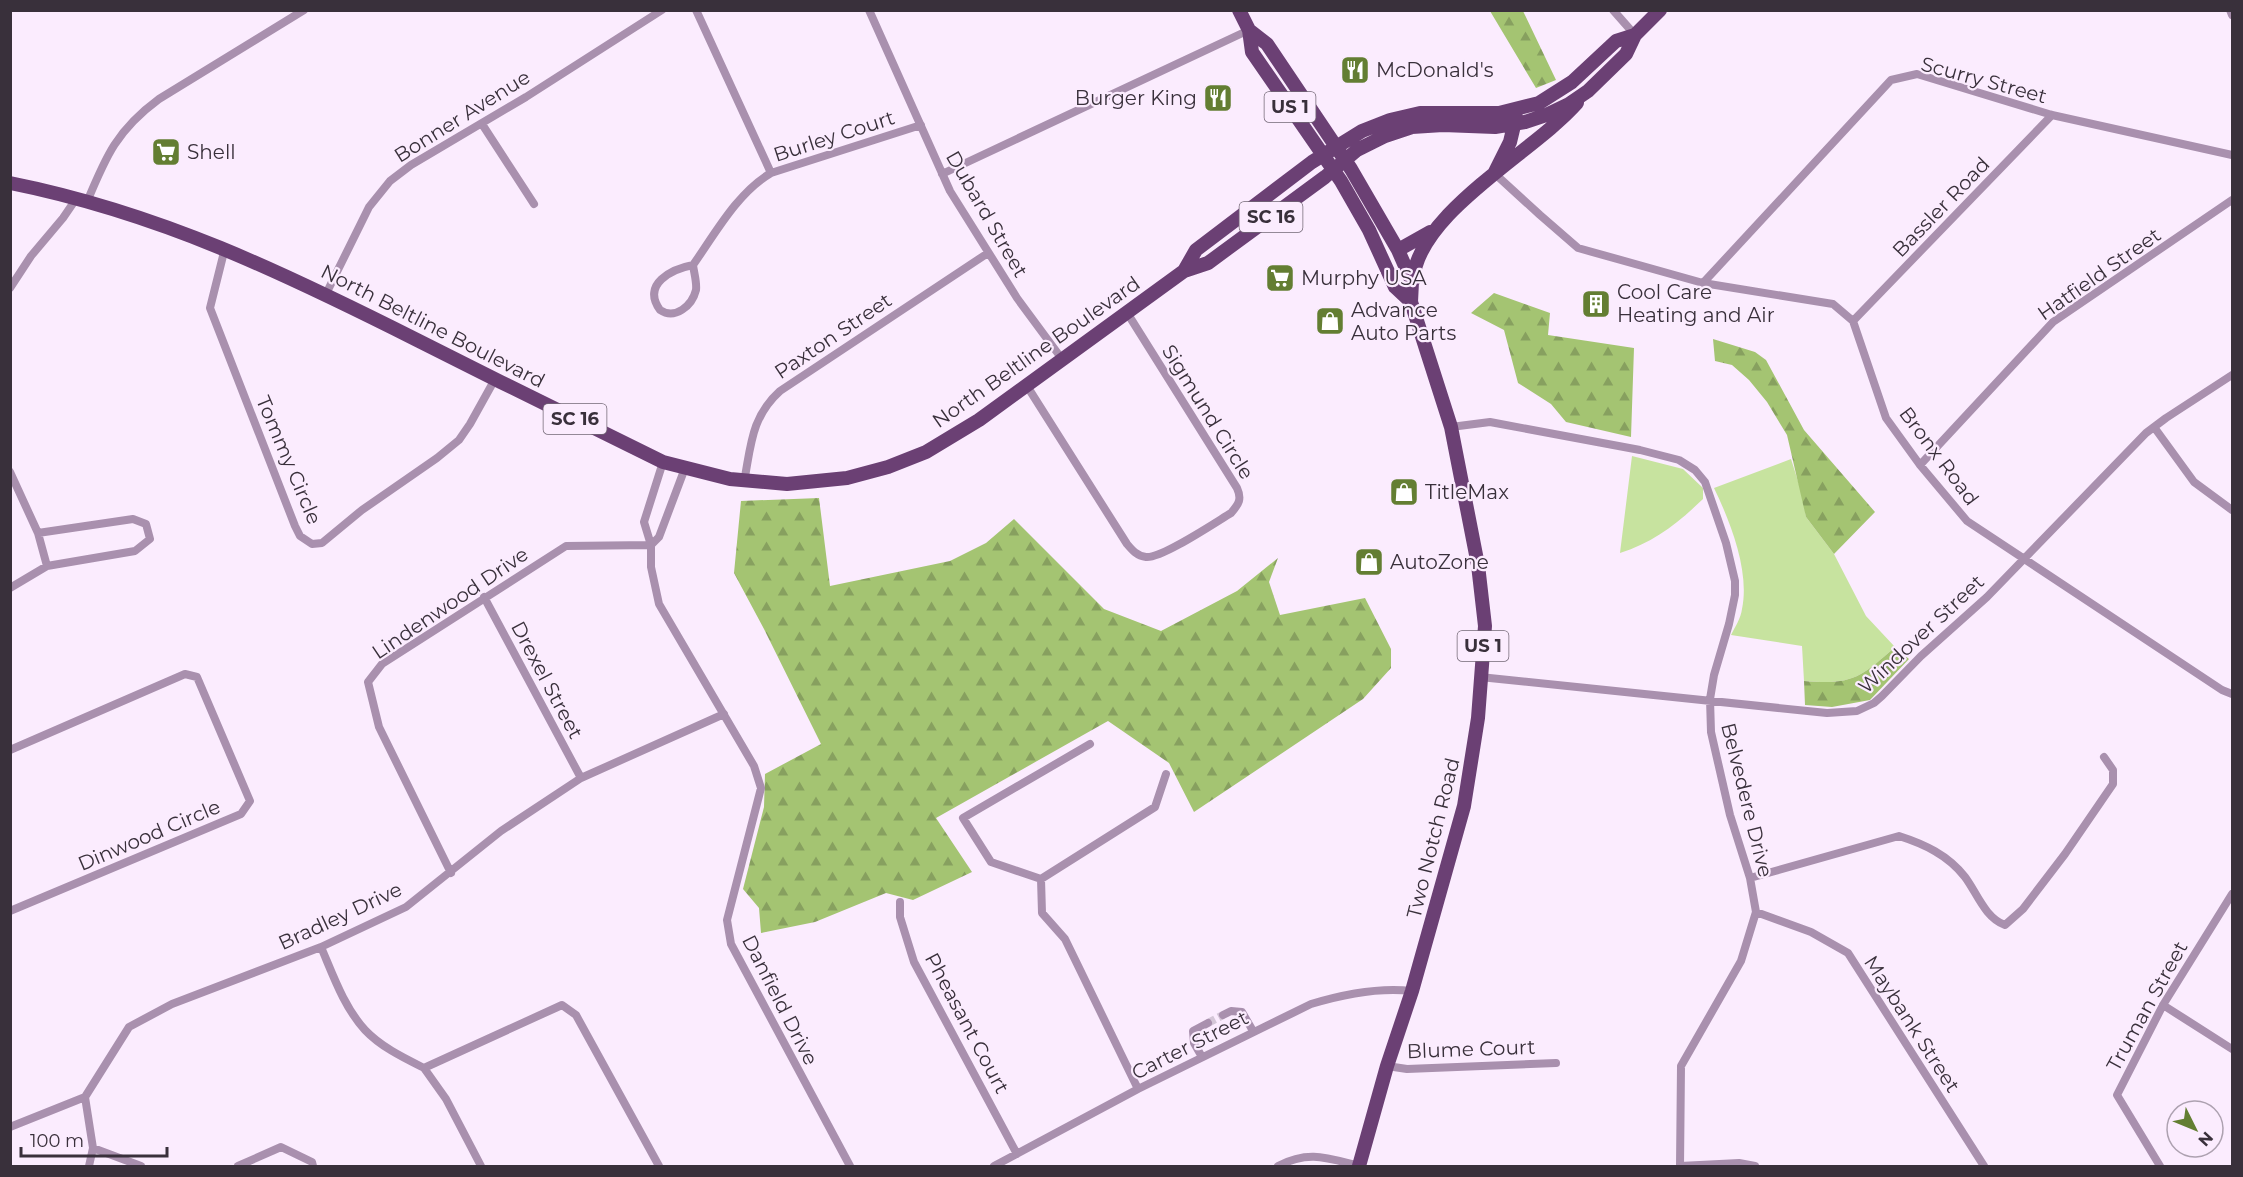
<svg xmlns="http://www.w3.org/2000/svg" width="2243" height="1177" font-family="Montserrat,sans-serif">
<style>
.green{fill:#c7e39f}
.forest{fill:url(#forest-firs)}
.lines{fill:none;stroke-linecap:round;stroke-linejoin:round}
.street-tunnel{stroke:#d4c6d7;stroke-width:8;stroke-dasharray:8 4;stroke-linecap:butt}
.street{stroke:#a990ae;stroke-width:8}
.primary{stroke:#6b4074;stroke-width:14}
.labels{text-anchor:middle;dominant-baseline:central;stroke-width:4.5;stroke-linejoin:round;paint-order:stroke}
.shield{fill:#fbecfe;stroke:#736876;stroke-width:1.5}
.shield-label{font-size:18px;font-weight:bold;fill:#39303b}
.poi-label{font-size:20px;fill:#39303b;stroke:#fbecfe;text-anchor:start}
.street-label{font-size:20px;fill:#39303b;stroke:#fbecfe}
</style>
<defs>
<pattern id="forest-firs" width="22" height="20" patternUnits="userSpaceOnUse" patternTransform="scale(1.5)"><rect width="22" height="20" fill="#a4c472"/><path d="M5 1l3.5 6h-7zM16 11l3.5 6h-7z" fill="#87a05f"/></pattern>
</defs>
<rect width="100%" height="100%" fill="#fbecfe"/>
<path class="green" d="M1632,456l51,13 20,19v11c-26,25 -49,43 -83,54z
M1791,459l12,38 3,20 28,37 32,62 29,31c-35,31 -43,38 -91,34l-2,-35 -71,-11c4,-8 10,-17 11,-26 8,-38 -12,-88 -28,-121z"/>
<path class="forest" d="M1490,11h33l33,69 -20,8z
M1494,293l56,20 -2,22 86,13 -3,89 -65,-15 -15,-18 -33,-21 -14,-53 -33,-17z
M1713,339l42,13 11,8 38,70 71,82 -41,42 -28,-37 -19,-82 -20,-33 -18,-22 -17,-15 -17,-4z
M819,498l11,88 120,-25 36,-18 28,-24 90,90 57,22 76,-40 41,-33 -9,24 11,33 85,-17 26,51v19l-28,31 -169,113 -25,-49 -61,-42 -172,97 36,54 -59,28 -27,-7 -71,29 -54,11 -2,-25 -16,-19 21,-82 1,-33 56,-30 -57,-115 -30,-56 7,-72z
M1895,647l14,12 -39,41 -38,7 -27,-2 -1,-24c48,4 56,-3 91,-34z"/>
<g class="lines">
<path class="street-tunnel" d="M1208,1023l15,-8"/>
<path class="street" d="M696,10l75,163
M869,10l81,181 67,107 45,61
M1613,10l22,25
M2230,10l2,5
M482,124l52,80
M1494,173l46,42 38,33 125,35 130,21 20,17 33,97 34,47 47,56 255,169 10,4
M942,174l307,-144
M87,202c19,-46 30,-72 72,-103l145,-89
M225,248l-15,60 85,218 5,10 12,8 10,-1 40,-33 75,-52 22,-18 11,-16 25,-45
M693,265c-21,4 -52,19 -33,45 15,10 32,-4 36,-20 1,-8 -2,-17 -3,-25 22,-31 44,-72 78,-92l150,-48
M1703,283l188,-203 26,-6 135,41 180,40
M10,288l21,-32 32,-38 13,-19
M326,294l43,-87 21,-26 21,-16 115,-68 136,-87
M1853,321l199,-206
M1027,386l100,158c5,6 10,12 19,13 15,2 70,-35 85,-44 8,-9 11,-14 6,-25l-111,-177
M1451,427l39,-5 150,28 39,10 16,10 10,12 21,61 9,38v14l-6,29 -15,51 -4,24 1,33 19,83 20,63 6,34 -15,49 -60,105 -1,100
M2154,427l40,55 38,28
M663,462l-19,60 7,23v22l8,37 95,162 7,22 -34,132 4,24 119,222
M1920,465l133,-143 179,-122
M10,472l28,61 9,33
M744,482c7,-36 7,-65 36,-91l208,-138
M651,545l8,-8 26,-69
M10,588l37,-22 88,-15 15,-12 -4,-15 -13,-5 -95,14
M484,597l97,181
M1480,677l347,36 30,-2 17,-8 8,-7 39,-40 66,-59 159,-164 20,-15 66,-43
M1090,744l-127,74 28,44 50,17 114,-72 11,-33
M10,750l175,-76 12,3 53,124 -9,13 -231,97
M451,873l-72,-146 -11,-45 14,-18 184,-118 85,-1
M1750,878l149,-42c25,8 49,19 66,41 12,16 20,41 40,48l18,-16 42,-55 48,-70v-14l-9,-13
M1041,879l1,34 23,26 73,150
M900,902v15l14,45 103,192
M1756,912l55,20 37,21 136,213
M321,947c12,28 23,60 44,83 16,17 39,28 59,38l138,-63 14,10 83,151
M2163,1005l69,44
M1223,1015l8,-4 11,1 11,19
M1202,1057l-8,-14 -1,-12 15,-8
M1387,1066l20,3 149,-6
M424,1068l22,31 35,67
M85,1097l8,51 -4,18
M10,1127l75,-30 44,-70 43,-23 149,-57 85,-40 95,-76 80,-53 143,-64
M93,1148l48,18
M238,1166l43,-19 31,15 1,4
M994,1166l144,-77 173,-85c33,-10 67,-17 101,-13
M1278,1166c31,-16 49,-8 81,0
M1680,1166l59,-3 16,3
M2160,1166l-43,-71 46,-90 69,-111"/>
<path class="primary" d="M1239,10l10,20 3,22 89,129 28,49 26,57 16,15
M1249,30l18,14 84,125 47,81 14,32 -1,20 40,125 27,138 7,61 -7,92 -14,88 -52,185 -25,75 -28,100
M1495,172l15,-30 6,-25
M10,183c150,30 274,90 409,158 81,41 163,81 244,121l67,17 57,5 60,-6 41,-11 38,-15 53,-32 205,-149 24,-8 117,-86 32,-27 28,-14 27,-9 31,-2 52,2 30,-5 21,-7 23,-11 19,-13 38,-37 9,-19 25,-25
M1398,250l32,-18
M1184,271l12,-21 116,-88 50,-31 28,-11 30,-7h79l40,-10 33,-21 44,-41 19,-6
M1413,281c4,-68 120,-128 164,-178"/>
</g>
<defs>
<g id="restaurant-square" transform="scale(1.5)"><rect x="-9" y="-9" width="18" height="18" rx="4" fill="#637e32" stroke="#fbecfe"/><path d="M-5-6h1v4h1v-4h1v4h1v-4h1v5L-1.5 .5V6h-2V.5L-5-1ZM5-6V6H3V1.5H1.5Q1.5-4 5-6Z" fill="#fff"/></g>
<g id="supermarket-square" transform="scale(1.5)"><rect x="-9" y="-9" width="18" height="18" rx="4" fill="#637e32" stroke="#fbecfe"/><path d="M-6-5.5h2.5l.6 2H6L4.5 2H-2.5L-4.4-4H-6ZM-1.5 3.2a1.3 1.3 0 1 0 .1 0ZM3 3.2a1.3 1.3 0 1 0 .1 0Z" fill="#fff"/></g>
<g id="building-square" transform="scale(1.5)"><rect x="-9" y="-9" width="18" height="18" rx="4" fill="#637e32" stroke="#fbecfe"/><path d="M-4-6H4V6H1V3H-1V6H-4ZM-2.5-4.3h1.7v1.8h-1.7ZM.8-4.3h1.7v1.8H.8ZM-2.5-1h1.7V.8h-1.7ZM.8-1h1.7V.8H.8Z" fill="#fff"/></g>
<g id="shop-square" transform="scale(1.5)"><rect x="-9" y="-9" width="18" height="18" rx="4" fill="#637e32" stroke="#fbecfe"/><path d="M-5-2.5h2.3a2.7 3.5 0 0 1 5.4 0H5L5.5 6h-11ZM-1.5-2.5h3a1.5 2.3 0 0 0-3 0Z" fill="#fff"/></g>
</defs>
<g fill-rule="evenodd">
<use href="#restaurant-square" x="1355" y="70"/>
<use href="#restaurant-square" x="1218" y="98"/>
<use href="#supermarket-square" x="166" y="152"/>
<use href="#supermarket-square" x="1280" y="278"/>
<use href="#building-square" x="1596" y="304"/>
<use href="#shop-square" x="1330" y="321"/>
<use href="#shop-square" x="1404" y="492"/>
<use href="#shop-square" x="1369" y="562"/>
</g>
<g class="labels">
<g class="shield">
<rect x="1264.5" y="92" width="51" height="30" rx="4.5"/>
<rect x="1239.5" y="202" width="63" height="30" rx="4.5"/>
<rect x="543.5" y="404" width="63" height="30" rx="4.5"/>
<rect x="1457.5" y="631" width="51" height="30" rx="4.5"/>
</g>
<g class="shield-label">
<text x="1290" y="107">US 1</text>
<text x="1271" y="217">SC 16</text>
<text x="575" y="419">SC 16</text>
<text x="1483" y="646">US 1</text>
</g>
<g class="poi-label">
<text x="1376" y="70">McDonald's</text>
<text x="1197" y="98" text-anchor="end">Burger King</text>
<text x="187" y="152">Shell</text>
<text x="1301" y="278">Murphy USA</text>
<text x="1617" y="292">Cool Care<tspan x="1617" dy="23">Heating and Air</tspan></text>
<text x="1351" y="310">Advance<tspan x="1351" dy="23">Auto Parts</tspan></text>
<text x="1425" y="492">TitleMax</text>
<text x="1390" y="562">AutoZone</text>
</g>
<g class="street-label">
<text transform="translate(1984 80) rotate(15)">Scurry Street</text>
<text transform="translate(462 116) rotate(-32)">Bonner Avenue</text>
<text transform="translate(834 136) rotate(-18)">Burley Court</text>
<text transform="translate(1941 207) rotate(-46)">Bassler Road</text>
<text transform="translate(987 214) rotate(60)">Dubard Street</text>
<text transform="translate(2099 274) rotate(-35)">Hatfield Street</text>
<text transform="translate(433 326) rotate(27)">North Beltline Boulevard</text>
<text transform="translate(833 336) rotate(-34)">Paxton Street</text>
<text transform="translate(1036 352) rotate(-35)">North Beltline Boulevard</text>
<text transform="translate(1208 412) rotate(58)">Sigmund Circle</text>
<text transform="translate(1939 456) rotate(53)">Bronx Road</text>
<text transform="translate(289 460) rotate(67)">Tommy Circle</text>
<text transform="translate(450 603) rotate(-34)">Lindenwood Drive</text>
<text transform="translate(1921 634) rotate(-43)">Windover Street</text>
<text transform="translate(547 680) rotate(62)">Drexel Street</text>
<text transform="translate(1747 800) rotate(76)">Belvedere Drive</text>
<text transform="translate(149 835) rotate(-23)">Dinwood Circle</text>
<text transform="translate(1433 838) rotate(-76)">Two Notch Road</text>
<text transform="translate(340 916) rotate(-25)">Bradley Drive</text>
<text transform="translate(780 1000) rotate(63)">Danfield Drive</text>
<text transform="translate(2147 1006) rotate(-61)">Truman Street</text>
<text transform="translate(967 1023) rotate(62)">Pheasant Court</text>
<text transform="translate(1912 1024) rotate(57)">Maybank Street</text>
<text transform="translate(1190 1045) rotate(-27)">Carter Street</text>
<text transform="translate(1471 1049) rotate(-2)">Blume Court</text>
</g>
</g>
<rect width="2243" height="1177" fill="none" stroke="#39303b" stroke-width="24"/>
<g transform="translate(2195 1129) rotate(133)"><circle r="28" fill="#fbecfe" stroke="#ada1b0" stroke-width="1.5"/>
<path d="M0-4.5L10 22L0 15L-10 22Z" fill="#637e32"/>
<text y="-9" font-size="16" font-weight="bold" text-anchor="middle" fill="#39303b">N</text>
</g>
<path d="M21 1147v9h146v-9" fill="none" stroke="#39303b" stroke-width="3"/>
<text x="30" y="1147" font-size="18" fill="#39303b" stroke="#fbecfe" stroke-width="4.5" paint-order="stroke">100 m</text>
</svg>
